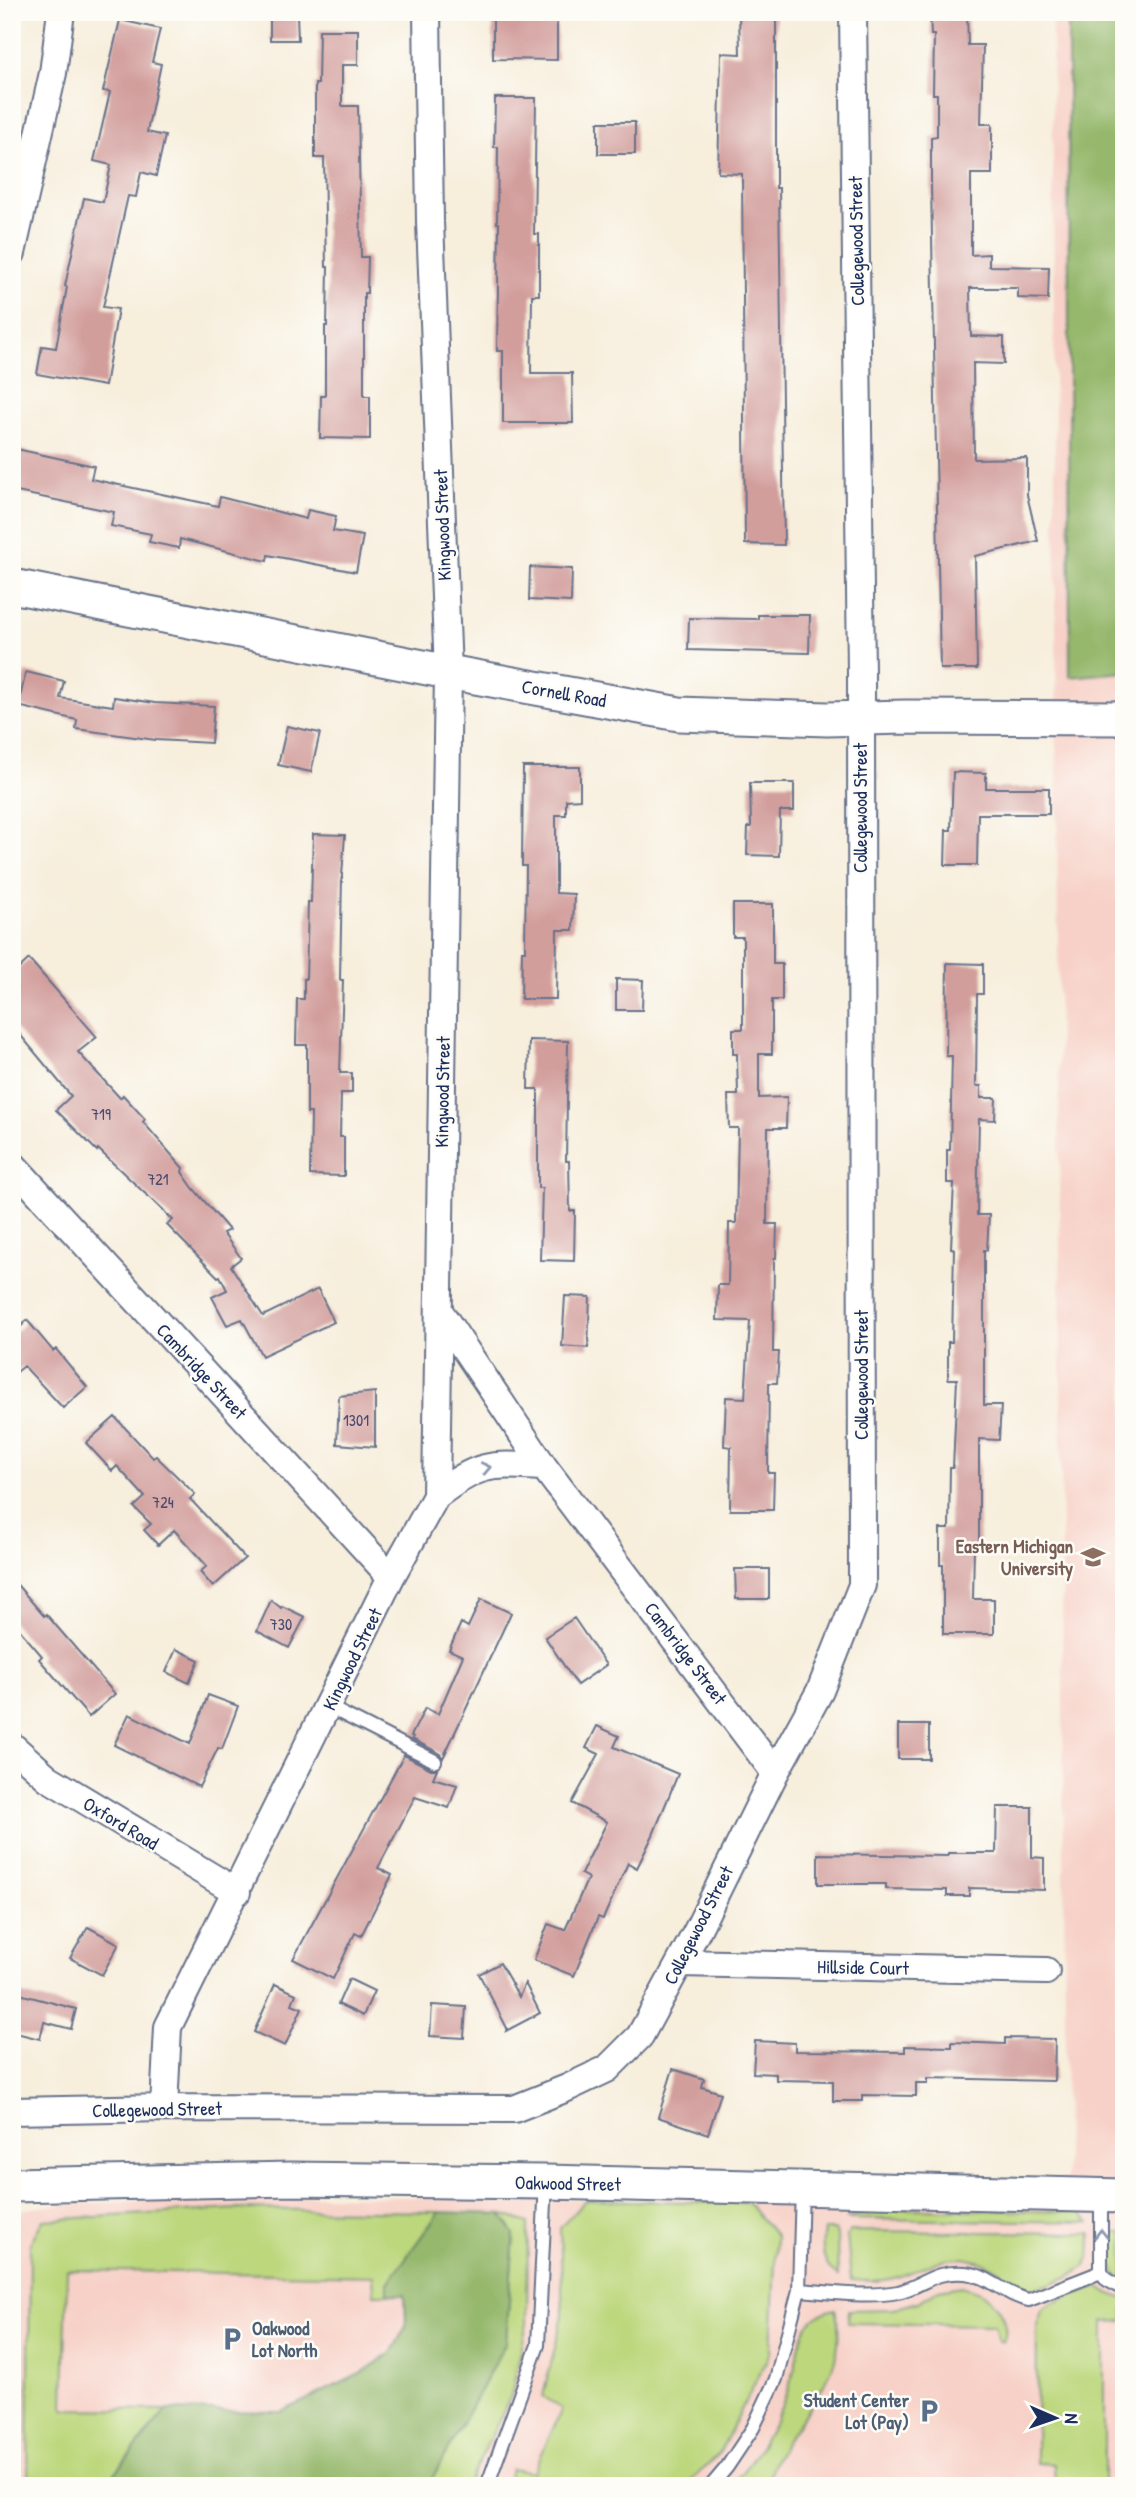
<svg xmlns="http://www.w3.org/2000/svg" width="1136" height="2498" font-family="'Patrick Hand',sans-serif">
<style>
.built{fill:#f7d1c7}
.green{fill:#bcd77c;stroke:#6c836d;stroke-width:2}
.forest{fill:#95b86c;stroke:#587465;stroke-width:2}
.building{fill:#d29e9c}
.lines{fill:none;stroke-linecap:round;stroke-linejoin:round}
.service-casing{stroke:#68728a;stroke-width:16}
.minor-casing{stroke:#68728a;stroke-width:30}
.tertiary-casing{stroke:#68728a;stroke-width:37}
.service{stroke:#fff;stroke-width:12}
.minor{stroke:#fff;stroke-width:26}
.tertiary{stroke:#fff;stroke-width:33}
.oneway{stroke:#8d97ae}
.labels{text-anchor:middle;dominant-baseline:central;stroke-width:5;stroke-linejoin:round;paint-order:stroke}
.number-label{font-size:16px;fill:#494b6e}
.street-label{font-size:19px;fill:#1b2f5e;stroke:#fdfcf7}
.education-label{font-size:19px;font-weight:bold;fill:#785e54;stroke:#fdfcf7;text-anchor:end}
.service-label{font-size:19px;font-weight:bold;fill:#4e5e75;stroke:#fdfcf7;text-anchor:start}
</style>
<rect width="100%" height="100%" fill="#fdfcf7"/>
<filter id="ink" filterUnits="userSpaceOnUse"><feTurbulence type="fractalNoise" baseFrequency=".0143" numOctaves="2"/><feDisplacementMap in="SourceGraphic" scale="14" xChannelSelector="R" yChannelSelector="G"/><feConvolveMatrix kernelMatrix="1 2 1 2 8 2 1 2 1" color-interpolation-filters="sRGB"/></filter>
<filter id="wash" filterUnits="userSpaceOnUse"><feTurbulence type="fractalNoise" baseFrequency=".00686" numOctaves="4" result="noise"/><feDisplacementMap in="SourceGraphic" scale="28" xChannelSelector="R" yChannelSelector="G"/><feGaussianBlur stdDeviation="1.57" result="paint"/><feColorMatrix in="noise" values="0 0 0 0 0 0 0 0 0 0 0 0 0 0 0 0 0 1.4 0 .05"/><feComposite in="paint" operator="in"/></filter>
<g filter="url(#wash)">
<rect width="100%" height="100%" fill="#f7eedc"/>
<path class="built" d="M1052,12h72v2474h-1112v-275l35,-5 194,-11 393,5 432,-21z"/>
<path class="green" d="M585,2200l163,3 28,33 -5,115 -51,101 -34,34h-180l5,-17 22,4 29,-64 -19,-13 20,-81 -3,-87z
M877,2208l203,4 10,10 -244,-3z
M236,2209l203,3 -51,71v11h-14l-1,-18 -306,-6 -3,139 102,1 -61,76h-77l2,-243 13,-23z
M501,2214l27,9 -1,100 -16,73 -44,90h-39l78,-144 8,-108z
M824,2230h11l2,5 1,41c-16,-10 -17,-29 -14,-46z
M850,2231l241,2c0,10 1,22 -5,31 -6,10 -53,29 -64,24 -6,-2 -12,-9 -17,-13 -11,-10 -29,-16 -45,-17 -25,0 -43,14 -66,20 -14,4 -29,3 -43,2l-4,-44z
M1110,2233h14v47c-18,-9 -14,-30 -14,-47z
M962,2286c7,3 17,4 23,9 13,10 26,31 18,47l-5,-2 -4,-15 -146,-2 1,-13 44,-1 25,-7 20,-12z
M1098,2286l9,6 17,7v22l-20,1v164h-49l-1,-22 -18,-1 1,-138 5,-15 8,-6z
M835,2309c21,75 -54,111 -69,177h-36c28,-29 51,-71 62,-109 5,-15 7,-39 16,-52 7,-10 16,-14 27,-16z"/>
<path class="forest" d="M1068,12h56v660l-54,5z
M439,2212l62,2 13,20 -8,108 -78,144h-323l61,-76 115,2 79,-38 31,-21 15,-27 -1,-31 -17,-1v-11z"/>
<g id="blocks">
<path class="building" d="M493,12h64v48l-64,-1z
M739,12h37v176h3l5,357 -39,-1 -3,-370 -24,-1 3,-120 19,1z
M930,12h37l1,33h15l-2,79h11v50h-21v81l18,-1v12l60,1 -1,32 -30,-1v-10h-48l1,48 33,1v27l-31,-1 1,96 53,-1v37l11,46 -63,15 2,113h-37l-9,-486v-46l6,-1v-42h-4l1,-59h-3z
M297,14l1,26h-28v-25z
M120,20l40,9 -8,33 9,2 -14,68 18,4 -9,40 -15,-4 -5,25 -8,-1 -25,111 15,2 -13,77 -68,-12 5,-28 14,2 11,-61 -2,-1 19,-88 19,4 8,-37 -17,-4 16,-69 -7,-1z
M319,30h39v35h-16v41h16l3,151h7l-1,36h-3v103h6v43l-50,-1 1,-42h4v-70h2l1,-59h-2l-2,-109h-9v-74h3z
M495,98h41l-2,136h5v61h-7l-1,78h41l1,50h-70v-72h-6l2,-128h-2l1,-76h-4z
M598,122h37v32h-37z
M12,448l82,18 -3,13 127,27 2,-9 86,22 2,-9 28,6 -3,15 30,5 -7,36 -88,-17 -1,6 -87,-22 -1,9 -30,-6 2,-8 -40,-8 3,-14 -102,-21z
M530,567l42,2 -1,33 -42,-2z
M758,615h52l-1,38 -121,-3 1,-32 69,1z
M26,672l38,9 -4,17 53,8 1,-9 41,6 59,3 -3,37 -55,-3 -80,-11 1,-9 -59,-14z
M287,726l33,7 -9,39 -33,-7z
M523,767h57v32l-14,1v15h-10v78l18,1 -1,36h-16l-1,69h-35l1,-48h3l1,-85h-4z
M953,772l33,1v15h63v26h-71l-1,51h-32l1,-35h5z
M750,783h44v28h-14l-1,45 -32,-1 1,-28h3z
M313,834l32,1 -3,41 -2,104h3l-3,93h12v20h-11l-1,44h4v39l-34,-1 1,-62h-4v-68h-11l1,-46h7v-20h2l2,-77h3z
M733,904h40v60h9v36h-10v54h-13v44l28,-1 -1,31h-18l-1,96h10l-1,34h-2l-1,94h6l-2,31h-8l-1,90h6l-1,37h-43l1,-63 -7,-1 2,-49 19,1 5,-77 -33,-1 1,-35h10l1,-62h7l2,-95h-9l-1,-33h10l-1,-41h-4v-25h10v-92h-10z
M29,959l68,78 -19,15 42,46 3,-3 22,24 -2,3 40,46 -1,4 11,16 36,42 -6,3 18,25 -10,8 32,50 55,-27 16,33 -72,34 -20,-37 -15,6 -15,-28 15,-7 -7,-14 -2,1 -51,-52 6,-5 -75,-71 -1,2 -41,-41 15,-14 -59,-71v-50z
M947,963l36,1v30h-6l-1,92h5v12h15l-1,22 -16,-1 -2,96h12l-2,35h-3v155h17l-2,35 -20,-1v108h-5l-1,52h21v35h-51v-69h-3v-36h9l1,-61h3l4,-89h-9v-37h4l2,-93 -3,-1 3,-65h-7v-33h3l2,-94h-6z
M616,979l27,1 -1,30h-26z
M529,1040l39,1 -2,120h3l1,50h5l-1,50 -34,-1 2,-72h-4v-99h-10z
M565,1296l25,1 -2,51 -26,-2z
M27,1320l26,31 3,-2 31,38 -24,21 -39,-42 -12,10v-40z
M375,1392v55l-38,-3 2,-48z
M115,1417l38,41 3,-2 39,38 -5,5 55,59 -32,29 -13,-15 7,-6 -33,-36 -16,15 -14,-15 7,-6 -17,-17 11,-10 -28,-31 -5,5 -26,-28z
M735,1569h34v30h-33z
M12,1579l32,37 2,-2 69,80 -26,23 -50,-58 3,-3 -30,-35z
M481,1599l30,14 -68,145 -4,-5 -27,-14 1,-2 -2,-1 14,-28 13,6 25,-58 -14,-6 12,-27 7,4z
M271,1600l10,8 1,-2 23,11 -16,31 -32,-17z
M574,1618l32,47 -29,20 -32,-48z
M176,1649l23,11 -10,23 -23,-11z
M208,1695l30,11 -16,43 -4,-1 -19,39 -85,-42 15,-31 61,30z
M898,1725h31v34h-31z
M597,1726l22,10 -5,11 64,27 -25,61 -16,33 -9,-5 -25,56 -5,-2 -24,59 -40,-16 14,-36 17,6 23,-52 -7,-4 26,-52 -35,-19 27,-49 -13,-6z
M404,1755l27,14h6l-4,9 24,7 -8,23 -34,-11 -37,71 14,7 -31,61 -6,-3 -22,46 -40,-20z
M997,1807h35v50l12,1v32l-75,-2v8h-22v-6l-61,-1v-5h-68v-30l130,2v-3h48z
M88,1927l31,17 -17,31 -32,-17z
M500,1963l19,34 6,-14 15,30 -34,18 1,-3 -28,-54z
M349,1979l25,12 -11,25 -25,-12z
M275,1984l21,10 -4,10 10,4 -17,38 -31,-14z
M12,1992l64,17 -5,20 -27,-7 -4,17 -28,-7z
M432,2005l34,2 -2,31 -34,-2z
M1005,2038l50,1 -1,42 -126,-3v5h-12v13l-54,-1v6h-29v-20l-57,-1v-6l-23,-1 2,-32 40,2v8l110,1v-6l47,1v-5l53,2z
M673,2069l31,10 -2,8 19,6 -13,41 -50,-17z"/>
</g>
</g>
<g filter="url(#ink)">
<use href="#blocks" fill-opacity="0" stroke="#68728a" stroke-width="2"/>
<g class="lines">
<g class="service-casing">
<path id="service" d="M329,1707l106,54
M1101,2197v75l6,8 17,9
M799,2290c32,2 67,8 99,2 26,-6 35,-22 67,-19 25,2 40,23 64,27l72,-28
M487,2486l51,-141 8,-163
M711,2486l16,-19 26,-39 23,-49 23,-89 3,-102"/>
</g>
<g class="minor-casing">
<path id="minor" d="M12,253l41,-180 8,-61
M12,1164l379,413
M440,1312l104,155 231,306
M436,1496c44,-34 54,-32 108,-29
M12,1746l36,32 189,114
M680,1963l366,8
M164,2108l4,-81 223,-450 45,-81 12,-824 -18,-450 -3,-210
M12,2111l152,-3 350,1 53,-21 40,-19 33,-33 57,-105 78,-158 45,-82 42,-106 -1,-912 -8,-661"/>
</g>
<g class="tertiary-casing">
<path id="tertiary" d="M12,586l436,86 231,42 148,5 78,-2 219,1
M12,2185l278,-6 256,3 578,14"/>
</g>
<use href="#service" class="service"/>
<use href="#minor" class="minor"/>
<use href="#tertiary" class="tertiary"/>
</g>
<defs><path id="oneway-chevron" d="M-2-3.5L2.5 0L-2 3.5" fill="none" stroke-width="1.6" stroke-linecap="round" stroke-linejoin="round" transform="scale(1.75)"/></defs>
<g class="oneway">
<use href="#oneway-chevron" transform="translate(486 1468) rotate(-12)"/>
<use href="#oneway-chevron" transform="translate(1101 2234) rotate(-90)"/>
</g>
</g>
<defs>
<g id="university-bare" transform="scale(1.89)"><path d="M0-5L7-2L0 1L-7-2ZM-4 1L0 2.5L4 1V4Q0 6-4 4Z" fill="#8d6e63" stroke="#fdfcf7" stroke-width="2.5" paint-order="stroke"/></g>
<g id="parking-bare" transform="scale(1.89)"><path d="M-3.5-5.5H1a3.5 3.5 0 0 1 0 7H-1V5.5H-3.5ZM-1-3.4V-.6H.8a1.4 1.4 0 0 0 0-2.8Z" fill="#5c6f8a" stroke="#fdfcf7" stroke-width="2.5" paint-order="stroke"/></g>
</defs>
<g fill-rule="evenodd">
<use href="#university-bare" x="1093" y="1557"/>
<use href="#parking-bare" x="232" y="2339"/>
<use href="#parking-bare" x="929" y="2411"/>
</g>
<g class="labels">
<g class="number-label">
<text x="101" y="1114">719</text>
<text x="158" y="1179">721</text>
<text x="356" y="1420">1301</text>
<text x="163" y="1502">724</text>
<text x="281" y="1624">730</text>
</g>
<g class="street-label">
<text transform="translate(856 241) rotate(-91)">Collegewood Street</text>
<text transform="translate(442 525) rotate(-92)">Kingwood Street</text>
<text transform="translate(564 693) rotate(10)">Cornell Road</text>
<text transform="translate(860 808) rotate(-90)">Collegewood Street</text>
<text transform="translate(442 1092) rotate(-89)">Kingwood Street</text>
<text transform="translate(202 1371) rotate(47)">Cambridge Street</text>
<text transform="translate(861 1375) rotate(-90)">Collegewood Street</text>
<text transform="translate(686 1653) rotate(53)">Cambridge Street</text>
<text transform="translate(352 1659) rotate(-64)">Kingwood Street</text>
<text transform="translate(121 1823) rotate(31)">Oxford Road</text>
<text transform="translate(698 1925) rotate(-63)">Collegewood Street</text>
<text transform="translate(863 1967) rotate(1)">Hillside Court</text>
<text transform="translate(157 2109) rotate(-1)">Collegewood Street</text>
<text transform="translate(568 2183) rotate(1)">Oakwood Street</text>
</g>
<g class="education-label">
<text x="1073" y="1546">Eastern Michigan<tspan x="1073" dy="22">University</tspan></text>
</g>
<g class="service-label">
<text x="252" y="2328">Oakwood<tspan x="252" dy="22">Lot North</tspan></text>
<text x="909" y="2400" text-anchor="end">Student Center<tspan x="909" dy="22">Lot (Pay)</tspan></text>
</g>
</g>
<rect width="1136" height="2498" fill="none" stroke="#fdfcf7" stroke-width="42"/>
<g transform="translate(1055 2418) rotate(92)" stroke="#fdfcf7" stroke-width="5" paint-order="stroke">
<path d="M0-5L12 26L0 18L-12 26Z" fill="#1b2f5e"/>
<text y="-10" font-size="19" font-weight="bold" text-anchor="middle" fill="#1b2f5e">N</text>
</g>
</svg>
